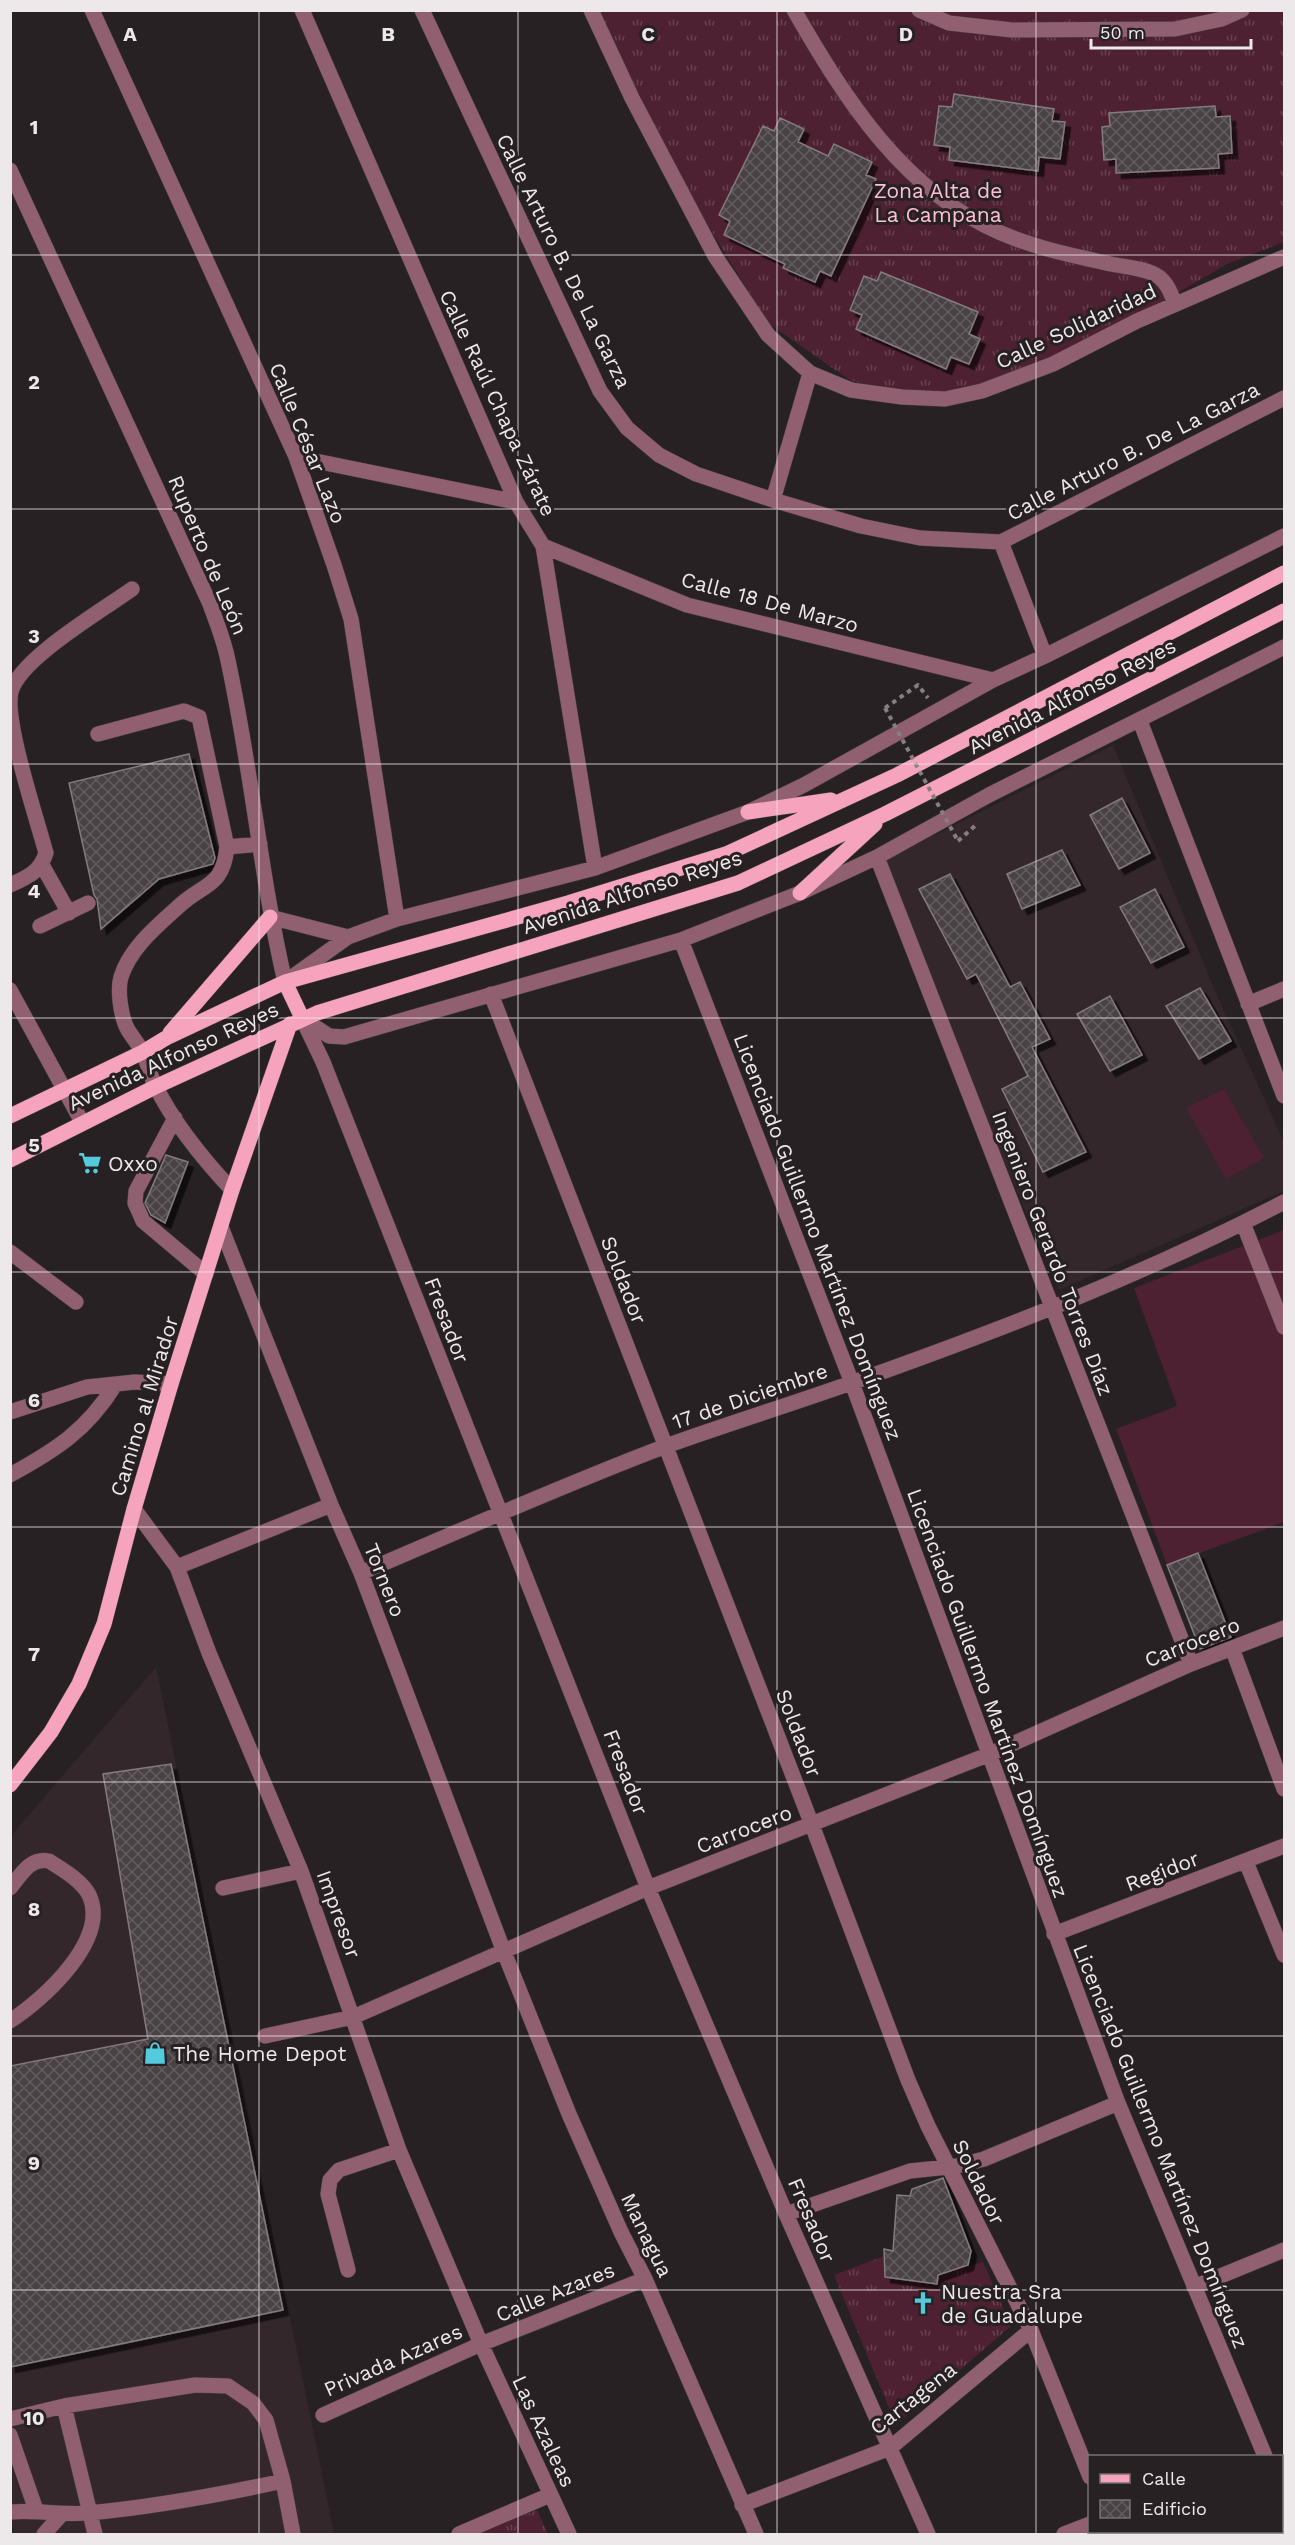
<svg xmlns="http://www.w3.org/2000/svg" width="1295" height="2545" font-family="'Work Sans',sans-serif">
<style>
.built{fill:#34272b}
.grass{fill:url(#grass-tufts)}
.garden{fill:#4d2131}
.building{fill:url(#building-cross-hatch);stroke:#837b7d;stroke-width:1.5;filter:url(#shadow)}
.lines{fill:none;stroke-linecap:round;stroke-linejoin:round}
.minor-casing{stroke:#433d3f;stroke-width:16}
.major-casing{stroke:#433d3f;stroke-width:16}
.path{stroke:#857f81;stroke-width:4;stroke-dasharray:4.5 4.5;stroke-linecap:butt}
.minor{stroke:#916070;stroke-width:15}
.major{stroke:#f6a4be;stroke-width:15}
.path-bridge{stroke:#857f81;stroke-width:4;stroke-dasharray:4.5 4.5;stroke-linecap:butt}
.grid{fill:none;stroke:#ede8e9;stroke-width:1.5;stroke-opacity:0.55}
.labels{text-anchor:middle;dominant-baseline:central;stroke-width:6;stroke-linejoin:round;paint-order:stroke}
.park-label{font-size:21px;fill:#fbc0d2;stroke:#272123}
.street-label{font-size:21px;fill:#ede8e9;stroke:#272123}
.poi-label{font-size:21px;fill:#ede8e9;stroke:#272123;text-anchor:start}
.grid-label{font-size:20px;text-anchor:middle;font-weight:bold;fill:#ede8e9;stroke:#272123;stroke-width:6;stroke-linejoin:round;paint-order:stroke}
</style>
<defs>
<pattern id="grass-tufts" width="24" height="20" patternUnits="userSpaceOnUse" patternTransform="scale(1.5)"><rect width="24" height="20" fill="#4d2131"/><path d="M3 7l-1-3M5 7V3M7 7l1-3M15 17l-1-3M17 17v-4M19 17l1-3" fill="none" stroke="#67414f"/></pattern>
<pattern id="building-cross-hatch" width="8" height="8" patternUnits="userSpaceOnUse" patternTransform="scale(1.5)"><rect width="8" height="8" fill="#494244"/><path d="M0 0l8 8M0 8l8-8" fill="none" stroke="#645d5f"/></pattern>
<filter id="shadow"><feDropShadow dx="5.5" dy="5.5" stdDeviation="0" flood-color="#0009"/></filter>
</defs>
<rect width="100%" height="100%" fill="#272123"/>
<path class="built" d="M1113,745l105,253 66,144v49l-225,99 -181,-426z
M156,1667l161,782 17,85h-319l-4,-10v-688z"/>
<path class="grass" d="M592,11h692v231l-57,22 -162,95 -109,42 -105,-20 -83,-58 -95,-154z
M884,2256l1,21 51,7 2,-9 45,-13 28,64 -115,99 -62,-150z
M537,2510l11,24h-73z"/>
<path class="garden" d="M1224,1089l40,69 -38,21 -40,-71z
M1284,1230v292l-117,43 -51,-136 61,-23 -43,-118z"/>
<path class="building" d="M954,94l100,15 -2,12 13,1 -5,37 -21,-2 -1,14 -89,-11 1,-13 -16,-2 5,-39 13,1z
M1215,106l1,11 14,-1 2,37 -14,1 1,14 -103,5v-14l-12,1 -2,-33 8,-1 -1,-13z
M780,118l24,11 -6,13 30,14 6,-12 38,18 -6,13 10,4 -45,97 -11,-5 -5,11 -32,-14 2,-4 -61,-29 6,-14 -11,-6 44,-89 11,5z
M881,272l97,40 -9,22 11,5 -11,25 -18,-7 -5,12 -90,-40 6,-14 -12,-5 14,-34 13,5z
M189,754l26,104 -2,6 -54,15 -58,50 -4,-30 -3,-4 -25,-112z
M1122,798l28,55 -31,16 -29,-54z
M1062,850l18,35 -58,24 -15,-35z
M950,874l60,113 10,-5 30,57 -18,8 54,105 -43,20 -41,-83 26,-13 -52,-102 -9,5 -48,-90z
M1155,889l29,58 -33,16 -31,-56z
M1200,988l31,53 -32,18 -33,-53z
M1110,996l32,59 -32,16 -33,-57z
M166,1155l22,7 -23,61 -14,-8 -6,-12z
M1198,1553l33,84 -31,12 -33,-84z
M171,1764l112,546 -273,57v-301l138,-27 -45,-265z
M943,2178l28,73 -3,14 -30,10 -1,9 -52,-7 -1,-28 9,2 4,-56 13,1 2,-7z"/>
<g class="lines">
<g class="minor-casing">
<path id="minor" d="M92,10l204,447 38,108 17,54 46,300
M302,10l214,492 27,44 52,322
M422,10l178,381 27,37 32,27 37,19 77,26 88,26 59,12 81,4 44,114
M591,10l41,88 83,158 53,79 42,38 41,17 51,7 43,2 37,-8 71,-27 84,-43 147,-64
M794,10c51,89 110,182 207,223 35,15 73,23 110,31 14,3 36,4 48,13 9,7 12,17 16,27
M919,10l30,13 63,7 163,-1 47,-10 20,-9
M10,170l200,434c6,17 13,34 17,52 24,108 33,218 58,326l63,-45 49,-18 198,-51 153,-56 56,-27 189,-105 52,-24 239,-120
M296,457l220,45
M773,500l37,-127
M1001,542l283,-144
M543,546l144,59 306,75
M1140,721l144,375
M98,734l86,-23 15,6 28,130c-4,41 -24,36 -49,60 -21,19 -48,41 -57,70 -4,13 0,41 7,53 5,8 11,15 15,23 5,11 7,23 13,34 19,38 47,72 76,103
M227,847l33,-3
M877,857l314,807
M42,865l27,48
M10,885c18,-8 30,-13 36,-32 -9,-34 -42,-132 -35,-161 8,-33 92,-82 121,-103
M270,917l78,20
M40,926l48,-23
M681,940l171,443 266,720 147,353
M10,990l72,132
M491,994l321,831 96,255 20,46 103,204 59,147
M1248,1004l36,-15
M302,1018l21,44 325,826 138,326 142,320
M302,1018l27,18 15,1 337,-97 119,-47 77,-36 112,-62 295,-148
M175,1118l-39,73 -1,12 8,18 63,53
M1243,1223l41,104
M221,1227l110,278 30,68 143,379 65,162 52,118 24,47 111,255
M10,1252l66,50
M10,1412l77,-25 48,-5 36,2
M10,1475c46,-25 77,-45 105,-90
M134,1509l43,58 32,86 92,218 98,279 82,194 88,190
M177,1567l154,-62
M361,1573c101,-43 202,-88 305,-127 61,-22 123,-41 185,-63 147,-52 295,-109 433,-181
M1232,1648l52,141
M1246,1862l38,93
M10,1888c11,-13 20,-31 39,-27 13,8 35,21 41,36 18,44 -47,103 -80,124
M223,1888l78,-17
M1054,1934l230,-88
M265,2036l88,-19 295,-129 342,-134 201,-90 93,-36
M786,2214l124,-43 47,-5 27,-7 134,-56
M348,2270l-20,-76 2,-14 9,-10 60,-20
M1194,2287l90,-37
M64,2406l31,128
M323,2415l158,-71 164,-65
M10,2419l54,-13 131,-21 33,1 25,17 13,17 17,61 10,53
M10,2435l26,75
M1282,2497l2,7
M742,2505l148,-57 141,-118
M10,2512c27,-2 52,3 78,1 65,-6 131,-18 195,-32
M1111,2532l1,2
M44,2534l17,-19
M459,2534l91,-39
M1064,2534l26,-10"/>
</g>
<g class="major-casing">
<path id="major" d="M748,812l83,-12
M800,893l75,-69
M285,982l17,36
M170,1033l100,-116
M10,1116l133,-64 23,-14 119,-56 283,-79 158,-49 171,-79 387,-202
M10,1160l145,-73 162,-74 421,-130 147,-69 399,-203
M10,1785l41,-53 28,-48 25,-60 30,-115 37,-125 61,-194 58,-166"/>
</g>
<path class="path" d="M885,708l33,-23 10,13
M958,841l19,-17"/>
<use href="#minor" class="minor"/>
<use href="#major" class="major"/>
<path class="path-bridge" d="M885,708l73,133"/>
</g>
<path class="grid" d="M259,10v2524M518,10v2524M777,10v2524M1036,10v2524M10,255h1274M10,509h1274M10,764h1274M10,1018h1274M10,1272h1274M10,1527h1274M10,1782h1274M10,2036h1274M10,2290h1274"/>
<defs>
<g id="supermarket-bare" transform="scale(1.8)"><path d="M-6-5.5h2.5l.6 2H6L4.5 2H-2.5L-4.4-4H-6ZM-1.5 3.2a1.3 1.3 0 1 0 .1 0ZM3 3.2a1.3 1.3 0 1 0 .1 0Z" fill="#54cadd" stroke="#272123" stroke-width="2.5" paint-order="stroke"/></g>
<g id="shop-bare" transform="scale(1.8)"><path d="M-5-2.5h2.3a2.7 3.5 0 0 1 5.4 0H5L5.5 6h-11ZM-1.5-2.5h3a1.5 2.3 0 0 0-3 0Z" fill="#54cadd" stroke="#272123" stroke-width="2.5" paint-order="stroke"/></g>
<g id="church-bare" transform="scale(1.8)"><path d="M-1.2-6h2.4v3.5h3.3v2.4h-3.3V6h-2.4V-.1h-3.3v-2.4h3.3Z" fill="#54cadd" stroke="#272123" stroke-width="2.5" paint-order="stroke"/></g>
</defs>
<g fill-rule="evenodd">
<use href="#supermarket-bare" x="90" y="1163"/>
<use href="#shop-bare" x="155" y="2053"/>
<use href="#church-bare" x="923" y="2303"/>
</g>
<g class="labels">
<g class="park-label">
<text x="938" y="190">Zona Alta de<tspan x="938" dy="24">La Campana</tspan></text>
</g>
<g class="street-label">
<text transform="translate(564 261) rotate(64)">Calle Arturo B. De La Garza</text>
<text transform="translate(1076 326) rotate(-25)">Calle Solidaridad</text>
<text transform="translate(498 403) rotate(65)">Calle Raúl Chapa Zárate</text>
<text transform="translate(308 443) rotate(68)">Calle César Lazo</text>
<text transform="translate(1133 451) rotate(-27)">Calle Arturo B. De La Garza</text>
<text transform="translate(208 555) rotate(67)">Ruperto de León</text>
<text transform="translate(770 602) rotate(15)">Calle 18 De Marzo</text>
<text transform="translate(1072 696) rotate(-27)">Avenida Alfonso Reyes</text>
<text transform="translate(632 892) rotate(-18)">Avenida Alfonso Reyes</text>
<text transform="translate(173 1056) rotate(-25)">Avenida Alfonso Reyes</text>
<text transform="translate(818 1237) rotate(69)">Licenciado Guillermo Martínez Domínguez</text>
<text transform="translate(1053 1253) rotate(69)">Ingeniero Gerardo Torres Díaz</text>
<text transform="translate(624 1280) rotate(69)">Soldador</text>
<text transform="translate(447 1320) rotate(69)">Fresador</text>
<text transform="translate(750 1396) rotate(-19)">17 de Diciembre</text>
<text transform="translate(144 1406) rotate(-73)">Camino al Mirador</text>
<text transform="translate(385 1580) rotate(68)">Tornero</text>
<text transform="translate(1192 1642) rotate(-22)">Carrocero</text>
<text transform="translate(988 1693) rotate(70)">Licenciado Guillermo Martínez Domínguez</text>
<text transform="translate(799 1733) rotate(69)">Soldador</text>
<text transform="translate(626 1772) rotate(69)">Fresador</text>
<text transform="translate(744 1829) rotate(-21)">Carrocero</text>
<text transform="translate(1162 1871) rotate(-21)">Regidor</text>
<text transform="translate(339 1914) rotate(70)">Impresor</text>
<text transform="translate(1161 2146) rotate(68)">Licenciado Guillermo Martínez Domínguez</text>
<text transform="translate(979 2182) rotate(64)">Soldador</text>
<text transform="translate(812 2220) rotate(67)">Fresador</text>
<text transform="translate(647 2235) rotate(64)">Managua</text>
<text transform="translate(555 2292) rotate(-22)">Calle Azares</text>
<text transform="translate(393 2360) rotate(-24)">Privada Azares</text>
<text transform="translate(913 2398) rotate(-38)">Cartagena</text>
<text transform="translate(544 2431) rotate(65)">Las Azaleas</text>
</g>
<g class="poi-label">
<text x="108" y="1163">Oxxo</text>
<text x="173" y="2053">The Home Depot</text>
<text x="941" y="2291">Nuestra Sra<tspan x="941" dy="24">de Guadalupe</tspan></text>
</g>
</g>
<g class="grid-label">
<text x="130" y="41">A</text>
<text x="388" y="41">B</text>
<text x="648" y="41">C</text>
<text x="906" y="41">D</text>
<text x="34" y="134">1</text>
<text x="34" y="389">2</text>
<text x="34" y="643">3</text>
<text x="34" y="898">4</text>
<text x="34" y="1152">5</text>
<text x="34" y="1407">6</text>
<text x="34" y="1661">7</text>
<text x="34" y="1916">8</text>
<text x="34" y="2170">9</text>
<text x="34" y="2425">10</text>
</g>
<rect width="1295" height="2545" fill="none" stroke="#ede8e9" stroke-width="24"/>
<rect x="1088" y="2455" width="195" height="78" fill="#272123" stroke="#767172" stroke-width="1.5"/>
<rect x="1100" y="2474" width="30" height="9" fill="#f6a4be" stroke="#767172" stroke-width="1.5"/>
<text x="1142" y="2485" font-size="18" fill="#ede8e9">Calle</text>
<rect x="1100" y="2500" width="30" height="18" fill="url(#building-cross-hatch)" stroke="#767172" stroke-width="1.5"/>
<text x="1142" y="2515" font-size="18" fill="#ede8e9">Edificio</text>
<path d="M1091 39v9h160v-9" fill="none" stroke="#ede8e9" stroke-width="3"/>
<text x="1100" y="39" font-size="18" fill="#ede8e9" stroke="#272123" stroke-width="4.5" paint-order="stroke">50 m</text>
</svg>
